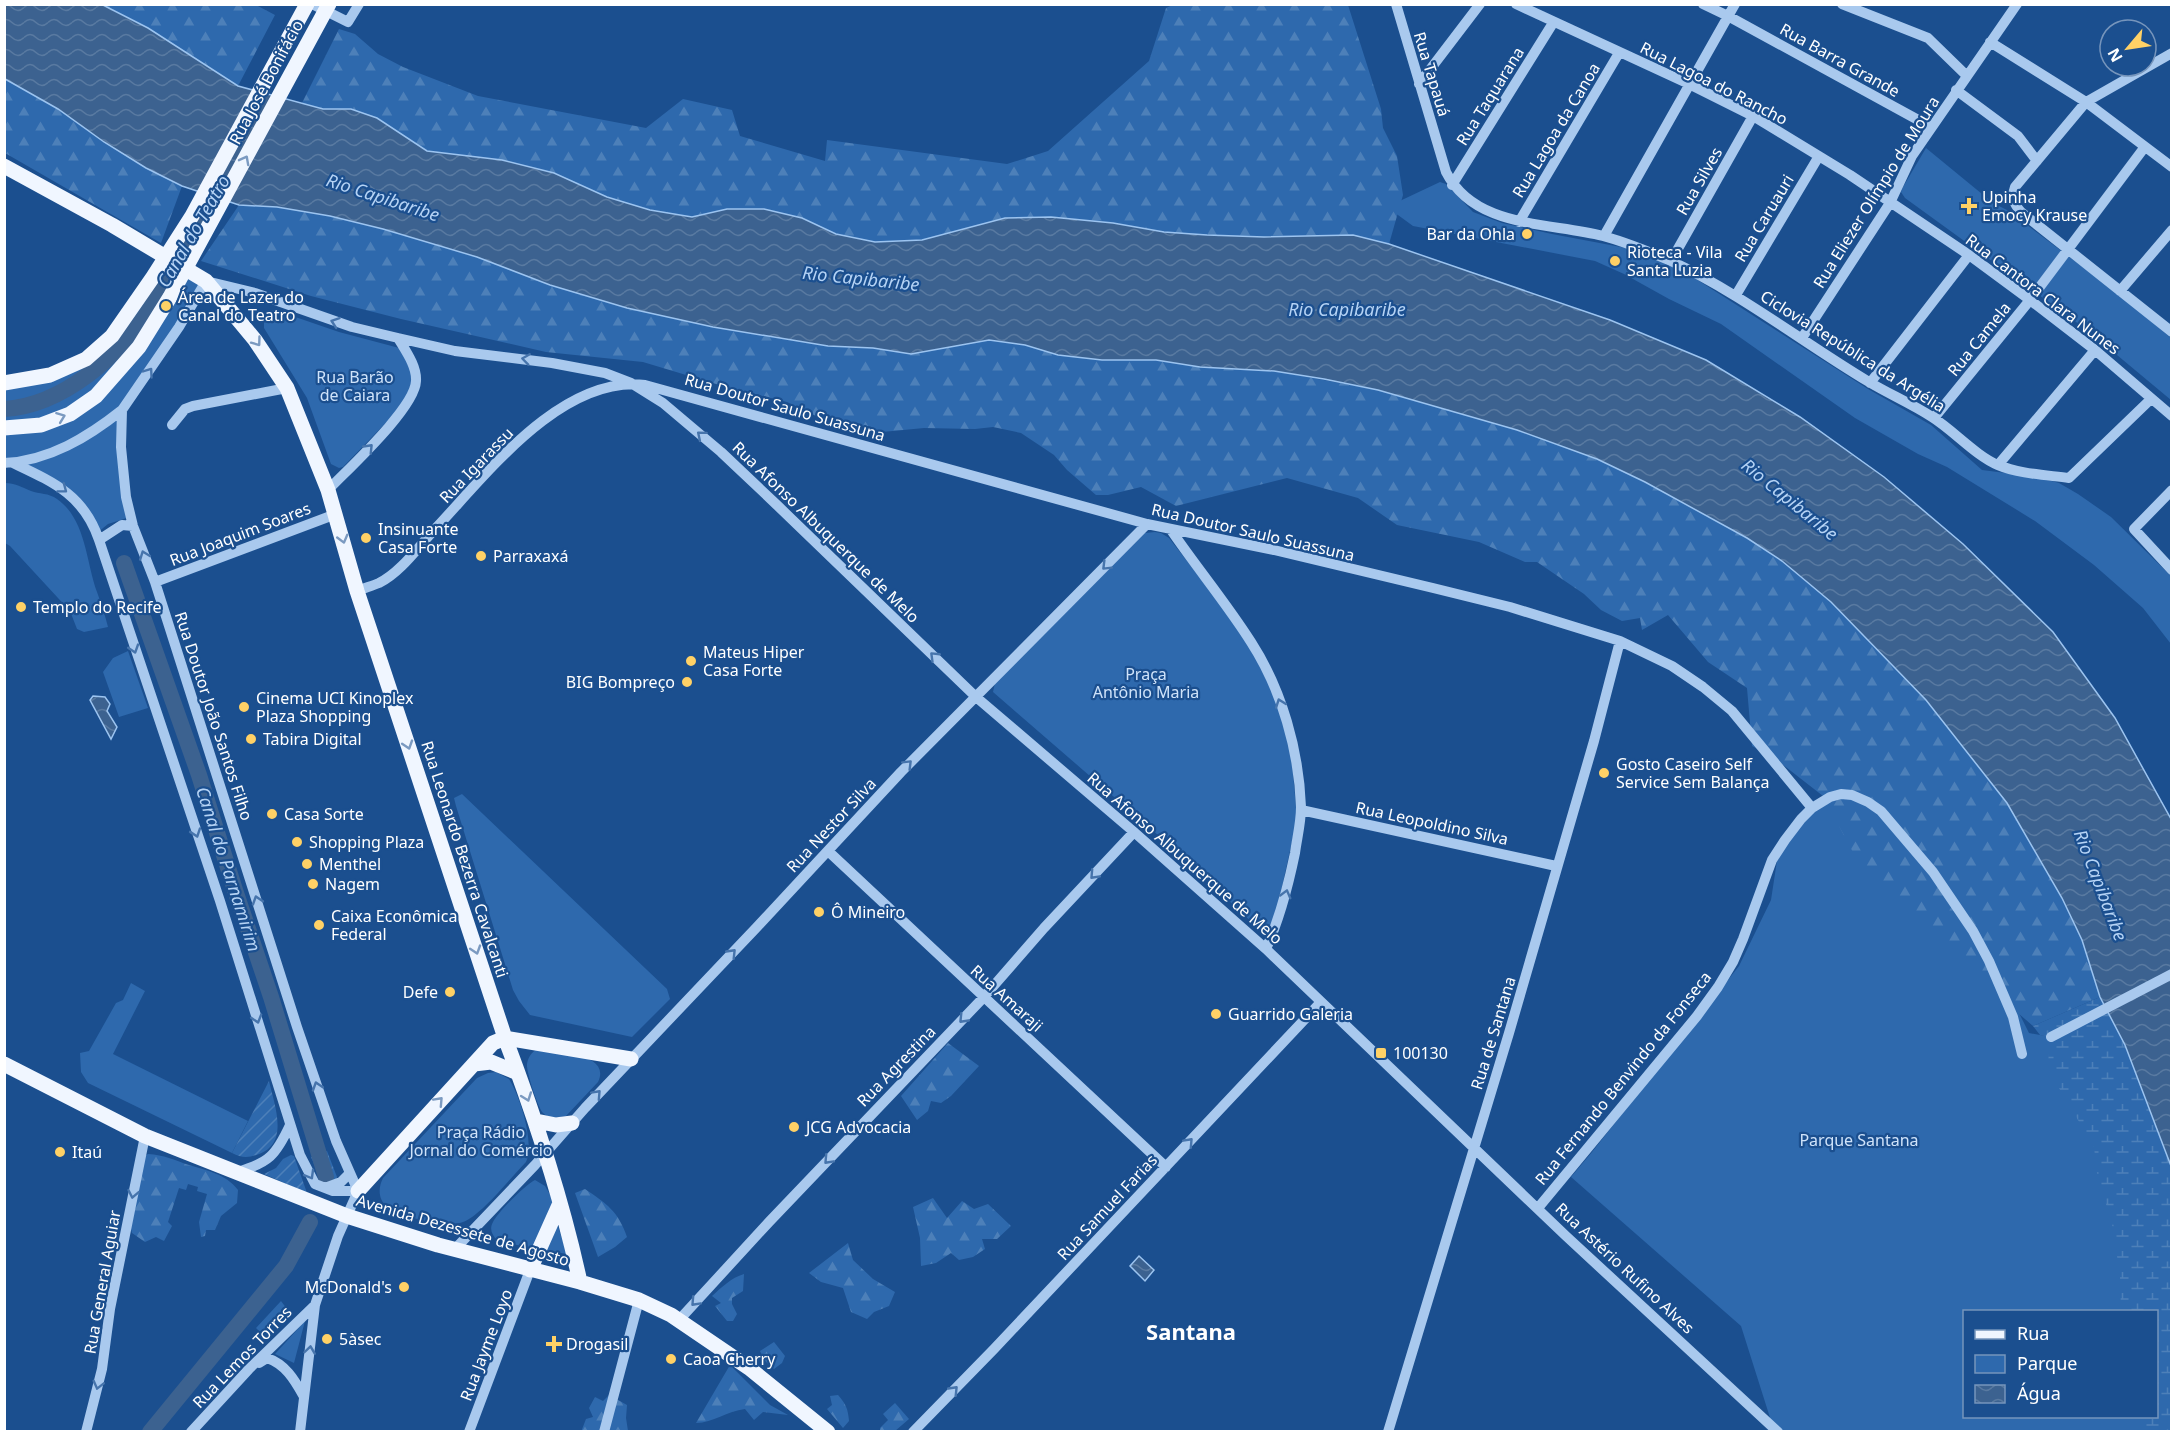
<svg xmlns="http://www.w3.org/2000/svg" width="2176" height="1436" font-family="'Noto Sans',sans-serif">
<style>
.green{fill:#2e69ad}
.forest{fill:url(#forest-firs)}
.wetland{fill:url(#wetland-marsh)}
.garden{fill:url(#garden-furrows)}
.water{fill:url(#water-waves);stroke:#9cc4f0;stroke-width:1.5}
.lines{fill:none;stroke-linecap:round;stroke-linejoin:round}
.canal{stroke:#3c6290;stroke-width:16}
.minor{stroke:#a9c9ee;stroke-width:10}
.major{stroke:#f0f6ff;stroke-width:15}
.major-bridge{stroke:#f0f6ff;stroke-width:15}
.oneway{stroke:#7b9ac1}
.oneway2{stroke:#4674ac}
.poi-dot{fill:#ffd166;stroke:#1b4f8f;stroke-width:2}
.labels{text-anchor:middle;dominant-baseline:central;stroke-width:4.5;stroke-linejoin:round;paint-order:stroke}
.street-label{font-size:16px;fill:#fff;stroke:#1b4f8f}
.poi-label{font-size:16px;fill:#fff;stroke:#1b4f8f;text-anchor:start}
.park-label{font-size:16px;fill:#cfe3fa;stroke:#1b4f8f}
.water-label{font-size:18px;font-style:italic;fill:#b5d3f5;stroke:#1b4f8f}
.district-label{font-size:22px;font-weight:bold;fill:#fff;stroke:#1b4f8f}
</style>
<defs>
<pattern id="forest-firs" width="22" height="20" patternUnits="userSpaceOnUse" patternTransform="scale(1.5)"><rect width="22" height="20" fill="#2e69ad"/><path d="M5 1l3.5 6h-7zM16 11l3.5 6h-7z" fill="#4d80b9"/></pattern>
<pattern id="wetland-marsh" width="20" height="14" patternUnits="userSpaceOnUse" patternTransform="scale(1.5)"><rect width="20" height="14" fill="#2e69ad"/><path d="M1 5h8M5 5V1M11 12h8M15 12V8" fill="none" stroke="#4d80b9"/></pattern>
<pattern id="garden-furrows" width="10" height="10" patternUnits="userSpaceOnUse" patternTransform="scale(1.5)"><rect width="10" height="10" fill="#2e69ad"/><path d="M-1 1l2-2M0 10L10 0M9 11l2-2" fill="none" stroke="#4d80b9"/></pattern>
<pattern id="water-waves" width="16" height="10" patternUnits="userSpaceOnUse" patternTransform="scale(1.5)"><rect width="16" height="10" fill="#3c6290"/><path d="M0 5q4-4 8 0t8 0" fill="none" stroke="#597aa1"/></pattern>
</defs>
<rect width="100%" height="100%" fill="#1b4f8f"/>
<path class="green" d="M1926,148l67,55 14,7 113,85 51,43v62l-84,-70 -182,-132 -4,-6 2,-5z
M1440,182l6,2 27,28 29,11 50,11 90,17 40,19 186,119 63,36 51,45 55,7 22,6 19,11 33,23 60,59v68l-28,-36 -49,-43 -59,-44 -88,-54 -29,-13 -63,-36 -134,-94 -52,-25 -45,-25 -29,-13 -182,-35 -26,-19z
M161,264l45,17 -84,129 8,107 -22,7 -11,9 -24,-36 -68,-34v-80l81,-24z
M275,310l64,22 64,17 11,19 -6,32 -65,67 -4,1 -8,-4 -24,-66 -43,-70v-13l4,-4z
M5,483c10,0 16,4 26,8 8,3 18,2 26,8 29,20 29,63 40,93 4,11 8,23 11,35l-24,5 -7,-3 -7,-18 -60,-65 -5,-3z
M1155,532l6,1 8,5 54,69 41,63 19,49 9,43 5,57 -21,95c-4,10 -8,16 -20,12l-90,-84 -173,-150 2,-9 150,-150z
M128,651l20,57 -29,9 -16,-45 10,-14z
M462,794l205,195 3,10 -38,38 -102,-22 -11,-14 -6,-11 -57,-184 -2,-8z
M1840,797l179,216 10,20 22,4 39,-20 45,294 -171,1v104l188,1 2,14h-374l-8,-7 -31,-98 -170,-149 21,-25 147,-186 32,-66 7,-46 34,-45z
M131,983l14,8 -32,63 135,67 -16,32 -144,-70 -7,-11 -1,-19 9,-2 27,-48 7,-3z
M537,1049c19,3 75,4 61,33l-32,34c-8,1 -16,4 -23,-3 -5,-5 -17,-42 -16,-49 1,-7 5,-12 10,-15z
M496,1072l13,7c11,17 26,64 17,83 -16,16 -44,53 -63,60 -13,6 -66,-5 -76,-15 -9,-8 -9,-19 -4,-29l94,-100 11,-5z
M535,1180l10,6 10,17 -22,46 -36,-9c-5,-5 -8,-11 -4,-18 4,-9 33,-38 42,-42z
M557,1223l10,31 -24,-4z
M281,1301l6,8 -23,27 -8,-8z
M305,1321l-11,42 -19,-9z"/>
<path class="forest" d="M1175,4l173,1 33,104 2,19 14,28 6,39 -14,49 -36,-9 -89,2 -57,-2 -43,-3 -51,-9 -62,-6 -46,1 -83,22 -47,2 -39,-8 -34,-16 -75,-9 -35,8 -42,-7 -43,-13 -53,-24 -52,-13 -75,-9 -50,-33 -26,-9h-28l-21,-6 37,-74 16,5 23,20 25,13 75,29 168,32 37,-29 49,11 8,26 85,25 2,-21 180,24 41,-13 101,-90 17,-53z
M103,5h153l19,10 -37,71 -90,-58z
M5,79l53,30 46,33 42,26 36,18 -21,57 -156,-90z
M239,205l38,2 53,9 53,13 94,28 73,28 77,23 86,19 115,19 45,2 38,6 77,-14 37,5 33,10 44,5h54l44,7 74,4 104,19 51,13 88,27 80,29 48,23 58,31 44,25 35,23 49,41 95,98 81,103 17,30 38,65 20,42 18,57 -67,29 -45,-39 -20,-25 -34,-26 -25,-24 -23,-18 -23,-23 -40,-75 -50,-39 -21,-11 -5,-58 -39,-26 -40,-47 -26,15 -2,-12 -18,3 -21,-11 -17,-16 -47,-32h-12l-46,-20 -82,-17 -39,-27 -71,-20 -111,28 -35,-19 -33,8h-12l-29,-25 -13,-15 -33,-22 -28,-6 -18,2 -51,-1 -63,6 -24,-13 -17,-3 -33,-16 -61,-15 -83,-25 -97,-10 -145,-33 -90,-23 -110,-35z
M948,1043l31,23 -28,30 -10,7 -10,-2 -3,10 -11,9 -16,-24z
M148,1154c16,1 26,6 41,11 18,6 36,8 49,25l-1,13 -16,13 -6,14h-9l-1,6 -4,1 -2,-15 8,-28 -10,-3 1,-4 -10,-3 -2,6 -7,-2 -11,34 4,4 -8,15 -8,-4 -11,5 -13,-9 -2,-9 13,-67z
M585,1189c22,15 33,22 42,48l-12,10 -17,10 -23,-64z
M933,1198l14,20 15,-17 12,8 14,-5 23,22 -14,13h-15l3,10 -12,8 -14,3 -8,-7 -15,10 -15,3 -1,-28 -7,-31z
M848,1243l5,17 20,19 22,13 -6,14 -15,6 -7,7 -16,-7 -8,-24 -22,-6 -12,-9z
M744,1274l-1,17 -11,7v6l5,10 -4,7h-6l-12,-15 6,-3 -9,-7c10,-9 19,-18 32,-22z
M774,1342l11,14 -3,7 -8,6 -9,-8 -5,-10z
M730,1365l40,40 18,10 -25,-3 -9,8 -9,-11c-18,2 -32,14 -49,14z
M609,1395l18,10 -1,13 2,13 -47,1 5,-13 7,-2 -4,-9 6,-11 8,4z
M838,1395c8,9 10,14 11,26l-6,7 -16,-19 5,-4 -2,-9z
M895,1403l14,16 -14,12h-15v-3l8,-8 -5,-6z"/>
<path class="wetland" d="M2100,997l25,48 46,121v265h-25l-2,-14 12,-1v-104l-35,-1 -1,-34 -7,-49 -16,-55 -3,-26 -38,-64 -8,-21 3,-25 -11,-2 -7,-9z"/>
<path class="garden" d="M269,1081c5,23 21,62 -10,73 -11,4 -17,4 -27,-1z
M327,1151l10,26 -4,5 -11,1 -11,-26z
M291,1155l3,1 13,37 -43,-19 12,-6 7,-9z"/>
<path class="water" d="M5,5h98l45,23 90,58 85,23h28l26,9 50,33 75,9 52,13 53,24 43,13 42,7 35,-8h37l38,9 34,16 39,8 47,-2 83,-22 46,-1 62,6 51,9 43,3 57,2 89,-2 36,9 221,76 96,40 94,57 84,60 79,67 90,88 62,86 56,101v347l-46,-121 -25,-48 -18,-57 -20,-42 -55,-95 -81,-103 -95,-98 -49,-41 -35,-23 -102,-56 -48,-23 -80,-29 -139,-40 -54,-11 -50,-8 -74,-4 -44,-7h-54l-44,-5 -33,-10 -36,-5 -78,14 -38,-6 -45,-2 -115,-19 -86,-19 -77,-23 -73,-28 -94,-28 -53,-13 -53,-9 -38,-2 -57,-19 -36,-18 -42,-26 -46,-33 -53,-30z
M93,696l12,1 5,7 -3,7 10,16 -6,12 -21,-39z
M1139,1256l15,14 -9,11 -15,-15z"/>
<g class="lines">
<path class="canal" d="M4,409c58,-3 117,-54 146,-101 9,-16 16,-33 26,-49 15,-25 31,-49 46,-73l4,-10
M124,563l75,212 36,115 36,107 55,180
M150,1432l136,-166 24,-44"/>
<path class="minor" d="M312,4l36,18 11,-18
M1396,4l50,168c29,57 104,50 157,64 22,6 47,16 68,25 71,33 131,81 198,121 20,12 43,22 63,35 21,13 44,39 66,48 21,9 49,10 71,13l82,-79
M1516,4l173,80 64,32 97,59 119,80 61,45 65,50 77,66
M1703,4l25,12 203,111
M1842,4l86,34 39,38
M1990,42l96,60 86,65
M2172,53l-86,49 -71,85c-4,11 -1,17 6,25l151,120
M1419,84l61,-80
M1956,90l62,46 19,25
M1452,185l101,-162
M1519,222l100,-169
M1604,236l131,-232
M1671,261l82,-145
M2120,291l52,-61
M1736,295l83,-139
M1802,338l88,-135 22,-47 105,-152
M1870,383l99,-128
M1934,418l96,-118 114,-152
M172,425l13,-16 8,-3 94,-18
M4,463c45,-2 84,-26 118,-53
M13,463c40,19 71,32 86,77l121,361 80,254 15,29 18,7h25
M1998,465l97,-115
M328,490c20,-21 87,-82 88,-109 1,-15 -11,-31 -18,-43
M2172,490l-38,39 38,41
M1171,530c26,38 56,74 80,112 31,48 48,109 50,165 0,16 -4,31 -6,46 -7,34 -15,65 -29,96
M99,540l23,-15 11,1
M155,582l181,-68
M357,591c7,-3 15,-5 22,-8 22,-11 39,-36 56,-54 51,-54 126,-154 210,-144l502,139 127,26 159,38 77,19 110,34 52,25 31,21 29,24 80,97
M1301,810l255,56
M828,851l338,316
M2051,1037l121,-63
M237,1172c32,-9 39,-17 53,-47
M325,1188l16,-6 8,-8
M358,1191l-22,-50 -39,-114 -142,-445 -22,-56 -7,-29 -5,-50 1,-37 57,-83 27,-46 49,12 97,34 46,11 57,13 97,12 53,10 26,10 32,20 58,49 57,54 198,191 158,135 132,117 300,287 212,196
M1538,1208l159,-192 21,-29 15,-25 10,-23 29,-79 13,-20 16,-21 11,-11 18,-11 11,-3 11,1 16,7 13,9 52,61 40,59 16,30 24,56 9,37
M454,1250l81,-85 50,-57 171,-180 145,-156 246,-248
M679,1320l90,-98 214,-224 61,-70 90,-96
M259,1363l8,-5c18,6 27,21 36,37
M86,1432l16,-63 8,-60 35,-173
M191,1432l58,-63 66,-64
M300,1432l15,-127 23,-69 20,-45
M469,1432l61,-162
M604,1432l35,-132
M913,1432l81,-83 327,-347
M1388,1432l121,-399 85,-292 26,-100"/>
<path class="major" d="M4,166l108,59 94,56 49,59 32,48 41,102 29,101 148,447c30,79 57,161 75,244
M4,1064l141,72 202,80 91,29 142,37 59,18 32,15 78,53 79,64
M474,1064l17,-2 27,11
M536,1121l20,4 16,-2
M358,1191l135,-148 12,-5 126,21
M530,1270l30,-67"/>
<path class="major-bridge" d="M4,383l46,-8 36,-16 26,-23 41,-59 39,-61 115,-212
M4,428l37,-3 29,-11 26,-18 43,-49 31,-50 159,-293"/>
</g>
<defs><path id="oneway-chevron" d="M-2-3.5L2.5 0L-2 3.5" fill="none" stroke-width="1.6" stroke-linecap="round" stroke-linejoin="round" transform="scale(1.5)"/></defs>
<g class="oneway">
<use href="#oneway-chevron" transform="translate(245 160) rotate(-62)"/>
<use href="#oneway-chevron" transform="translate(257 342) rotate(54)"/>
<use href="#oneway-chevron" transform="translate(61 417) rotate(-21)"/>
<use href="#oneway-chevron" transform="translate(343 539) rotate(75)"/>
<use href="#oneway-chevron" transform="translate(408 745) rotate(72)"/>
<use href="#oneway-chevron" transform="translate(476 950) rotate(72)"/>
<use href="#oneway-chevron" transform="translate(527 1097) rotate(70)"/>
<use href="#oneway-chevron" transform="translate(439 1101) rotate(-47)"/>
</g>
<g class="oneway2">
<use href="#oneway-chevron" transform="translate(335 322) rotate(-161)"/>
<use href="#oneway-chevron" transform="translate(526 359) rotate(-172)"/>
<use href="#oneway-chevron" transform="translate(149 372) rotate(-55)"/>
<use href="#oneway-chevron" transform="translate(701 435) rotate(-140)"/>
<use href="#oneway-chevron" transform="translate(369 448) rotate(-46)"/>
<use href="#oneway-chevron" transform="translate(63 489) rotate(37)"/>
<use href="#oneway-chevron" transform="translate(144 555) rotate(-111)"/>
<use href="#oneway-chevron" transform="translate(1106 566) rotate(135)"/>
<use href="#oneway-chevron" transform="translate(134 649) rotate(72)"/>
<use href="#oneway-chevron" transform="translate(934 656) rotate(-136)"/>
<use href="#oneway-chevron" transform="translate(1280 703) rotate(-110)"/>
<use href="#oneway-chevron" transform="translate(908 764) rotate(-45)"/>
<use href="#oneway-chevron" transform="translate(196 833) rotate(71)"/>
<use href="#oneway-chevron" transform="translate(1094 875) rotate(133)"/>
<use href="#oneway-chevron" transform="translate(1286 894) rotate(-75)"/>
<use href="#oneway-chevron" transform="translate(257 900) rotate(-108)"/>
<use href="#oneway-chevron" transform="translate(732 953) rotate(-46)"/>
<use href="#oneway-chevron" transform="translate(257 1019) rotate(73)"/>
<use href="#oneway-chevron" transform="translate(963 1019) rotate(134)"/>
<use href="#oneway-chevron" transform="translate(317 1086) rotate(-108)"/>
<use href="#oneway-chevron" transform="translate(597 1094) rotate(-47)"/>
<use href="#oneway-chevron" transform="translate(1189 1142) rotate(-47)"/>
<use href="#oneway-chevron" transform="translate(828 1160) rotate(133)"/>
<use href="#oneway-chevron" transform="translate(310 1175) rotate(60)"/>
<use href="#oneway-chevron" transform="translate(133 1194) rotate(101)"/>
<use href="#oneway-chevron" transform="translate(695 1302) rotate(133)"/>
<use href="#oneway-chevron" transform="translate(310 1350) rotate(-82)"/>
<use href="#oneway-chevron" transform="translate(98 1385) rotate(104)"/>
<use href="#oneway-chevron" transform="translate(954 1390) rotate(-46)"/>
</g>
<g class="poi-dot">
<path d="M1966 197h6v6h6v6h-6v6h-6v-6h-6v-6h6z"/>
<circle cx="1527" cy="234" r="6"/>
<circle cx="1615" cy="261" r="6"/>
<circle cx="166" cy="306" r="6"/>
<circle cx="366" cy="538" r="6"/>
<circle cx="481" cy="556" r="6"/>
<circle cx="21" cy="607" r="6"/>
<circle cx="691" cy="661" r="6"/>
<circle cx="687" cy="682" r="6"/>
<circle cx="244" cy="707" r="6"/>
<circle cx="251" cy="739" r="6"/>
<circle cx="1604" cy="773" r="6"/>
<circle cx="272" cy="814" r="6"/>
<circle cx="297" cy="842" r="6"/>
<circle cx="307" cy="864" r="6"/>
<circle cx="313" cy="884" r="6"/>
<circle cx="819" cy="912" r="6"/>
<circle cx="319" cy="925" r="6"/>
<circle cx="450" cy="992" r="6"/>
<circle cx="1216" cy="1014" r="6"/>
<rect x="1375" y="1047" width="12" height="12" rx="3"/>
<circle cx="794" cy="1127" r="6"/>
<circle cx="60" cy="1152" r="6"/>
<circle cx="404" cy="1287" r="6"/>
<circle cx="327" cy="1339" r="6"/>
<path d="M551 1335h6v6h6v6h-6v6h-6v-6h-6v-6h6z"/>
<circle cx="671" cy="1359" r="6"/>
</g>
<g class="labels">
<g class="street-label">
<text transform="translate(1840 60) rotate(29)">Rua Barra Grande</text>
<text transform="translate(1432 74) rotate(73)">Rua Tapauá</text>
<text transform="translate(266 82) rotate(-62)">Rua José Bonifácio</text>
<text transform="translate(1714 83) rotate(27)">Rua Lagoa do Rancho</text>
<text transform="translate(1490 96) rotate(-58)">Rua Taquarana</text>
<text transform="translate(1556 130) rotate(-59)">Rua Lagoa da Canoa</text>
<text transform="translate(1699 181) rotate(-60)">Rua Silves</text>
<text transform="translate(1876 192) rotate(-58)">Rua Eliezer Olímpio de Moura</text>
<text transform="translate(1764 218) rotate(-59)">Rua Caruauri</text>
<text transform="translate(2043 294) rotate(37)">Rua Cantora Clara Nunes</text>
<text transform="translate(1979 339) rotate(-51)">Rua Camela</text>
<text transform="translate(1853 351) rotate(32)">Ciclovia República da Argélia</text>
<text transform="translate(785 407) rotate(16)">Rua Doutor Saulo Suassuna</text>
<text transform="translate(476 465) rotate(-46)">Rua Igarassu</text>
<text transform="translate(826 532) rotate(44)">Rua Afonso Albuquerque de Melo</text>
<text transform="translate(1253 532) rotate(13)">Rua Doutor Saulo Suassuna</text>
<text transform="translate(240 534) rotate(-21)">Rua Joaquim Soares</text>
<text transform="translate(214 716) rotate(72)">Rua Doutor João Santos Filho</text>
<text transform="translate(1432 823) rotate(12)">Rua Leopoldino Silva</text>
<text transform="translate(831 825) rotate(-47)">Rua Nestor Silva</text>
<text transform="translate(1185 858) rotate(41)">Rua Afonso Albuquerque de Melo</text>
<text transform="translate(465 859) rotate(72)">Rua Leonardo Bezerra Cavalcanti</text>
<text transform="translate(1007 998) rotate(42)">Rua Amaraji</text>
<text transform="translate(1493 1033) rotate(-73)">Rua de Santana</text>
<text transform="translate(896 1066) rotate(-46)">Rua Agrestina</text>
<text transform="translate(1623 1078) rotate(-51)">Rua Fernando Benvindo da Fonseca</text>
<text transform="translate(1107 1207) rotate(-47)">Rua Samuel Farias</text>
<text transform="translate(463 1230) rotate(16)">Avenida Dezessete de Agosto</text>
<text transform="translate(1625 1268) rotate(43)">Rua Astério Rufino Alves</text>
<text transform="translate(102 1282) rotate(-80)">Rua General Aguiar</text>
<text transform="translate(486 1345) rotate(-69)">Rua Jayme Loyo</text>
<text transform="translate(242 1357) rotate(-46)">Rua Lemos Torres</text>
</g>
<g class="poi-label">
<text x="1982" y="197">Upinha<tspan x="1982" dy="18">Emocy Krause</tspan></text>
<text x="1515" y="234" text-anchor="end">Bar da Ohla</text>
<text x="1627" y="252">Rioteca - Vila<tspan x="1627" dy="18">Santa Luzia</tspan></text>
<text x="178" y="297">Área de Lazer do<tspan x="178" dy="18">Canal do Teatro</tspan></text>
<text x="378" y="529">Insinuante<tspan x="378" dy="18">Casa Forte</tspan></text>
<text x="493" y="556">Parraxaxá</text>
<text x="33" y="607">Templo do Recife</text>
<text x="703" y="652">Mateus Hiper<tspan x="703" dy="18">Casa Forte</tspan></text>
<text x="675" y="682" text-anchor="end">BIG Bompreço</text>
<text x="256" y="698">Cinema UCI Kinoplex<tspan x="256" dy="18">Plaza Shopping</tspan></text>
<text x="263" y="739">Tabira Digital</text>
<text x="1616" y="764">Gosto Caseiro Self<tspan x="1616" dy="18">Service Sem Balança</tspan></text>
<text x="284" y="814">Casa Sorte</text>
<text x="309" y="842">Shopping Plaza</text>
<text x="319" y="864">Menthel</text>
<text x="325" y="884">Nagem</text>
<text x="831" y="912">Ô Mineiro</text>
<text x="331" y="916">Caixa Econômica<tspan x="331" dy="18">Federal</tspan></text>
<text x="438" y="992" text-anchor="end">Defe</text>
<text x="1228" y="1014">Guarrido Galeria</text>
<text x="1393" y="1053">100130</text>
<text x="806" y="1127">JCG Advocacia</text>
<text x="72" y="1152">Itaú</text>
<text x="392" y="1287" text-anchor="end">McDonald's</text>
<text x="339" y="1339">5àsec</text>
<text x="566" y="1344">Drogasil</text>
<text x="683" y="1359">Caoa Cherry</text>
</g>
<g class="park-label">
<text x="355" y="377">Rua Barão<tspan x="355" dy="18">de Caiara</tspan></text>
<text x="1146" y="674">Praça<tspan x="1146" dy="18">Antônio Maria</tspan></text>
<text x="481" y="1132">Praça Rádio<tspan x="481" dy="18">Jornal do Comércio</tspan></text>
<text x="1859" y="1140">Parque Santana</text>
</g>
<g class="water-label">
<text transform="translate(383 197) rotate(18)">Rio Capibaribe</text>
<text transform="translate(193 231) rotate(-60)">Canal do Teatro</text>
<text transform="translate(861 278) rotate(6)">Rio Capibaribe</text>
<text x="1347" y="309">Rio Capibaribe</text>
<text transform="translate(1790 499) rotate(39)">Rio Capibaribe</text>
<text transform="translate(229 869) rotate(72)">Canal do Parnamirim</text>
<text transform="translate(2101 885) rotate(69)">Rio Capibaribe</text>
</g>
<g class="district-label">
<text x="1191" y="1331">Santana</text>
</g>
</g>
<rect width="2176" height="1436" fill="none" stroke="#ffffff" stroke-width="12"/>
<rect x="1963" y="1310" width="195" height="108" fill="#1b4f8f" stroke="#7695bc" stroke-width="1.5"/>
<rect x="1975" y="1330" width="30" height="9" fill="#f0f6ff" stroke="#7695bc" stroke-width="1.5"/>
<text x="2017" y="1340" font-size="18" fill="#ffffff">Rua</text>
<rect x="1975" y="1355" width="30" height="18" fill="#2e69ad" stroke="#7695bc" stroke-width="1.5"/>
<text x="2017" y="1370" font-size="18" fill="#ffffff">Parque</text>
<rect x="1975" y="1385" width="30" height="18" fill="url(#water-waves)" stroke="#7695bc" stroke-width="1.5"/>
<text x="2017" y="1400" font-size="18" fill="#ffffff">Água</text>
<g transform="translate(2128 48) rotate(241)"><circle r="28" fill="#1b4f8f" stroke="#7695bc" stroke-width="1.5"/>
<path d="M0-4.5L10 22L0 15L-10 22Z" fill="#ffd166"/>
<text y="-9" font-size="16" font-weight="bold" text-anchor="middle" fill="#ffffff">N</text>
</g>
</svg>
